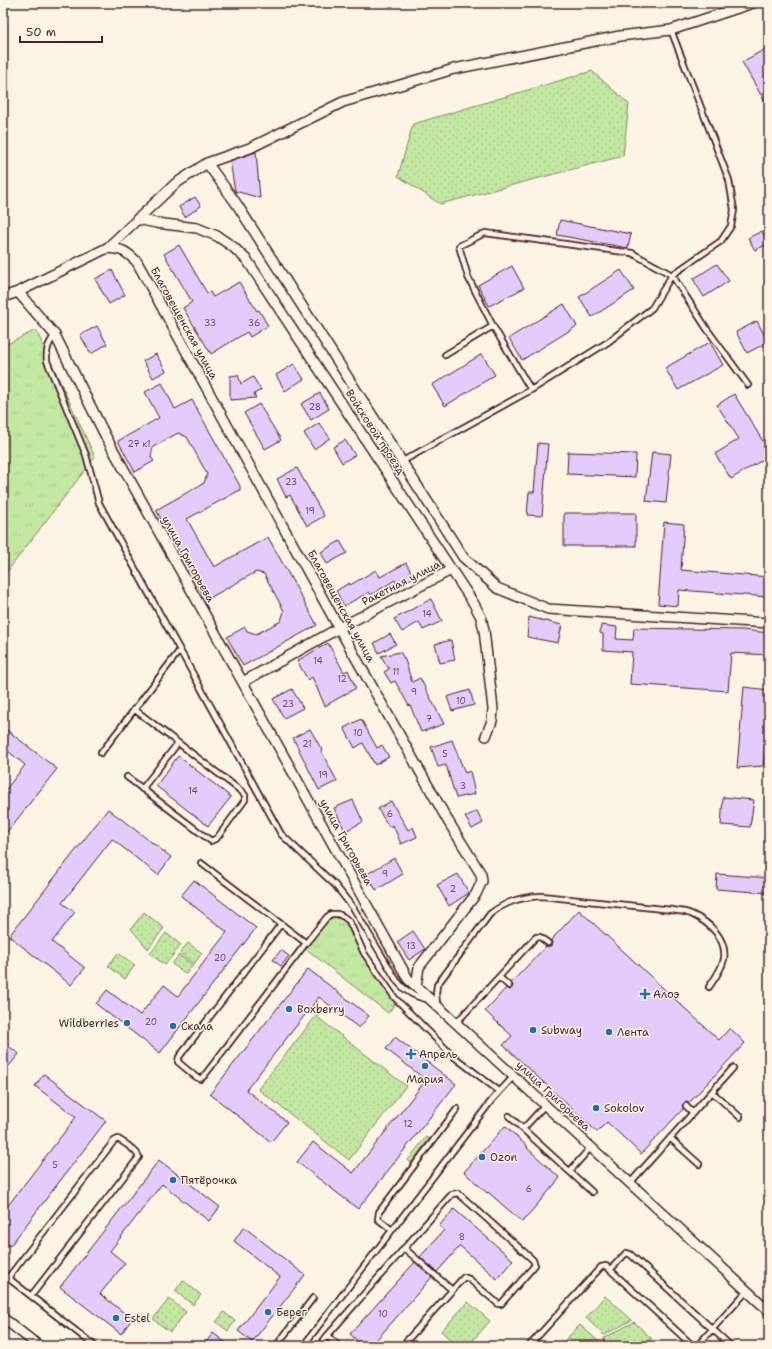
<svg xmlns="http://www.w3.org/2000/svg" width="772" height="1349" font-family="'Shantell Sans',sans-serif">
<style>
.grass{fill:url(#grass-tufts);stroke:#868466}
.park{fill:url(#park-dots);stroke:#868466}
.building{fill:#e3cbfb;stroke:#4a1f2b}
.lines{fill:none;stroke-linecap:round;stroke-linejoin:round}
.service-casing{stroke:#4a1f2b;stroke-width:8}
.minor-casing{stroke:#4a1f2b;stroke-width:12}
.service{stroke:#fcf5e5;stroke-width:4.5}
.minor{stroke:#fcf5e5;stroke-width:9}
.poi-dot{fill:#1f6fb2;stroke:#fcf5e5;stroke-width:1.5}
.labels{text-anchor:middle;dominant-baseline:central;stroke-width:3;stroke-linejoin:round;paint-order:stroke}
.number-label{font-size:9px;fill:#704a5f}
.street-label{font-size:11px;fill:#4a1f2b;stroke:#fcf5e5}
.poi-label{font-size:11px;fill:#4a1f2b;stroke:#fcf5e5;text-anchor:start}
</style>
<defs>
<pattern id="grass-tufts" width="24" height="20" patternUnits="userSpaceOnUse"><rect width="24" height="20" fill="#c2e8a2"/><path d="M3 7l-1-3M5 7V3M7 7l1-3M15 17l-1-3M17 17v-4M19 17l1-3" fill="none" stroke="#a8c78c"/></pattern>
<pattern id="park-dots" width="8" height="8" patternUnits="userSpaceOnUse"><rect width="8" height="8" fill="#c2e8a2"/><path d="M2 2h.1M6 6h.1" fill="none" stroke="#a8c78c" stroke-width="1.8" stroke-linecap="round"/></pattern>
</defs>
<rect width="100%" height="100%" fill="#fcf5e5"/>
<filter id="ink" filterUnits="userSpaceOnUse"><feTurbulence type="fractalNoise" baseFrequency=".025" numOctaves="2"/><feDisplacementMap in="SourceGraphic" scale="8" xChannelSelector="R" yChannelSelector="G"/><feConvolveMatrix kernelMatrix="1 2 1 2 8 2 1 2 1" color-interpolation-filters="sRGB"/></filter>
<g filter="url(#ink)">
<path class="grass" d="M36,330l59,127 -92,120v-231z
M334,917l10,3 18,36 33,48 -7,9 -82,-64 22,-30z
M426,1137l3,2 -18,24 -3,-3z"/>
<path class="park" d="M592,71l37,33 -6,52 -183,48 -42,-28 15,-52z
M144,912l20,16 -16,21 -17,-20z
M166,933l15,12 -16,20 -15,-11z
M188,943l14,10 -8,11 -14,-11z
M118,953l17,12 -10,14 -17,-13z
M179,955l14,10 -7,9 -14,-10z
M316,1016l90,70 -57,74 -91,-71z
M183,1280l18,15 -8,10 -18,-14z
M605,1296l27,24 -28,15 -18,-17z
M169,1299l17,13 -16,20 -17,-13z
M468,1302l22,19 -22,25h-11l-16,-15z
M224,1312l11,9 -7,10 -12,-9z
M634,1322l18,17 -30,7h-17l-1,-8z
M580,1325l17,15 1,6h-31l-4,-4z"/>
<path class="building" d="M769,47v62l-27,-47z
M256,152l4,46 -25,-7 -5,-30z
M195,197l6,9 -16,11 -6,-10z
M560,220l71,14 -3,14 -71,-13z
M762,231l6,13 -13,6 -7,-12z
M179,245l28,48 3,-1 3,5 26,-15 18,29 2,-1 9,16 -18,11 -3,-5 -36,22 -28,-46 9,-6 -28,-48z
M717,264l12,17 -25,16 -11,-18z
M512,266l12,22 -35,18 -11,-21z
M112,270l13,25 -16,9 -14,-25z
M621,270l13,20 -42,27 -13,-20z
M564,304l13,22 -55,34 -13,-22z
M757,321l11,21 -21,11 -11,-21z
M97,326l10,18 -16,10 -11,-19z
M710,342l13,23 -45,25 -13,-22z
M156,354l10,17 -13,7 -10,-17z
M482,354l13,21 -50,31 -13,-21z
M294,364l10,15 -19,12 -9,-16z
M238,375l3,9 12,-7 8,13 -7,4 2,4 -26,2v-24z
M162,383l13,26 17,-9 48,86v4l-53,29 27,48 54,-30 49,88 -74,41 -16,-29 18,-10 2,4 9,3 25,-13 3,-10 -20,-37 -8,-2 -50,28 -50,-90 48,-27 3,-9 -20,-37 -9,-4 -25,14 -2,10 3,4 -19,11 -17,-31 41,-23 -14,-26z
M320,393l9,16 -18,11 -10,-16z
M734,394l35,57v5l-38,23 -16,-25 24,-15 -22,-34z
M259,404l22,36 -16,9 -21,-36z
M319,423l11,15 -16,11 -10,-16z
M345,440l10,15 -13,8 -9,-16z
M538,443l10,1 -6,72 -15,-1 2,-23h5z
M568,452l68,2 -1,23 -68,-3z
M652,452l19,2 -5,49 -20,-2z
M297,468l27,48 -17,10 -17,-31 -4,2 -9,-18z
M564,513h72v33h-72z
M664,522l20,2 -3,46 88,7v20l-90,-7 -1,16 -20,-2z
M340,541l7,12 -20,11 -6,-12z
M406,563l8,14 -16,9 -3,-6 -24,15 -2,-3 -25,14 -8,-15 13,-8 1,2 26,-15 4,7z
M431,599l11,22 -19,9 -4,-8 -17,10 -8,-13z
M529,617l33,8 -4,18 -31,-6z
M601,625l16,2 -1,12 17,1 1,-12 109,2 26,3v22l-38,-2 -3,38 -98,-7 2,-32 -29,-2v-16l-3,-1z
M390,634l6,10 -17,9 -5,-10z
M451,640l4,20 -15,3 -5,-19z
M328,643l16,29 4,-2 8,18 -31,18 -13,-29 -4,3 -11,-19z
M400,652l5,8 7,22 8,-4 24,46 -23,8 -11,-27 -1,1 -14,-25 -4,2 -7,-11 5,-3 -8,-13z
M744,687l25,3v7l-6,69 -26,2z
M292,689l11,19 -19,10 -11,-19z
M470,690l4,15 -22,6 -5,-14z
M361,719l16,29 5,-3 7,12 -14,8 -12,-22 -8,5 -11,-20z
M3,727l54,42 -54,68v-44l22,-28 -22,-18z
M310,729l12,21 -1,1 16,30 -18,9 -26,-52z
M452,740l13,33 5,-2 5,23 -19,4 -10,-33 -8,2 -7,-20z
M178,756l53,41 -23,29 -52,-40z
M723,797l31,3 -4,27 -29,-2z
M353,800l10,22 -18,9 -11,-23z
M391,801l17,29 5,-3 4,10 -16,7 -8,-19 -4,2 -11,-18z
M108,809l63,48 -13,18 -46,-36 -50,64 13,9 -23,30 33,26 -14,17 -62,-49z
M477,811l6,12 -11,6 -7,-12z
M394,858l9,16 -27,16 -9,-16z
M458,874l11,19 -20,13 -12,-21z
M717,874l52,4v15l-53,-4z
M194,880l62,48 -96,125 -64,-49 11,-14 33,25 24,-30 14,11 49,-64 -46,-36z
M579,910l140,130 11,-12 15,15 -56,60 -4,-1 -2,2v5l-42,45 -34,-32 -10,10 -94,-87 9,-9 -27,-25 21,-23 3,2 2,-1 2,-4 -2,-2 35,-37h5l1,-3 -1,-3z
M413,931l12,18 -16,11 -12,-18z
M281,950l8,6 -8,10 -8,-6z
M308,969l61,47 -10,12 -40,-31 -73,93 41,32 -16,20 -61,-48z
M395,1037l61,47 -98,125 -61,-47 16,-20 40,31 73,-93 -40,-31z
M3,1042l16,12 -10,12 -6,-5z
M44,1074l62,47 -96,125 -7,-5v-29l73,-95 -41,-31z
M505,1126l23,21 -1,1 33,30 -38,44 -34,-30 -1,1 -23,-21z
M159,1160l61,47 -11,14 -47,-37 -52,67 15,12 -25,31 32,25 -11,15 -61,-47z
M454,1209l59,51 -16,19 -37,-33 -23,26 -17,-15 24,-27 -5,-4z
M244,1227l61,48 -53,67 -14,-11 42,-54 -46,-36z
M415,1262l17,15 -61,69h-8l-13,-12z
M213,1333l17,13h-27z"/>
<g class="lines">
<g class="service-casing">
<path id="service" d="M493,326l38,64
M55,335c-7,9 -9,15 -8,26l39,94 13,48 182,331 54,51 19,24 43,72c8,10 17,16 30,18
M445,355l48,-29 -25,-49 -9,-31 26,-13 147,20 40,22 35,54 41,56
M401,462l130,-72 77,-48 44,-34 20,-33 49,-34 10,-15 3,-16 -5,-30 -58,-150
M101,753l79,-103
M127,777l84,64 6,-3 28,-38v-5l-4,-4 -107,-82
M142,789l36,-46
M201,863l105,80 21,-26 4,-3h7l6,3 5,4 15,32 31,45 58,58 46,35
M281,924l-102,133 -1,5 18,15 4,2 4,-3 102,-133
M499,977l10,9
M437,1004l-1,-10 1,-9 53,-71c17,-13 31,-17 52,-18l130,14c6,1 13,1 19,4 18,8 36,24 33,45 -2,10 -9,19 -15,28
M456,1023l80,-86h4l8,6
M712,1092l28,25
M545,1105l-22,24 69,63
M686,1106l7,7
M509,1116l14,13
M670,1138l29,26
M570,1171l21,-24
M630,1183l103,-115
M392,1230l-14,-11 1,-7 78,-103
M404,1248l48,42
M610,1270l16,-17 4,1 101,92
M3,1274l92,72
M8,1278l106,-137 4,-2c7,4 18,11 21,18l-108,139
M276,1346l37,-48
M303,1346l189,-246 22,-24
M319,1346l8,-10
M339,1346l-12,-10 125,-142 6,-1 75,67 2,5 -34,39h-3l-2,-2 -27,-23 -5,-2 -62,69
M529,1346l72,-79 5,-1 87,80
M697,1346l50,-55"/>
</g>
<g class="minor-casing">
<path id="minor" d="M207,163l29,40 227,354 34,31 51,21 221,14
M137,219l19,4 41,5 20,8 15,10 15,14 227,344 7,13 3,13 9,79 -1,12 -6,15
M107,248c15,1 19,3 30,14l202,366 109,193 33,53 1,7 -6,13 -57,73 -3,19
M18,292l37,43 51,102 302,542 361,332
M3,297l15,-5 89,-44 68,-64 32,-21 43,-15 93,-46 111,-33 166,-33 51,-6 82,-27
M243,682l96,-54 112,-58
M3,1318l36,28"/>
</g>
<use href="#service" class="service"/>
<use href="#minor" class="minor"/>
</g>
</g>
<g class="poi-dot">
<path d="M643 988h4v4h4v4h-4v4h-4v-4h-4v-4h4z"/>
<circle cx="289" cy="1009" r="4"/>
<circle cx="127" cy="1023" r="4"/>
<circle cx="173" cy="1026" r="4"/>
<circle cx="533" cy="1030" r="4"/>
<circle cx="609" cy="1032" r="4"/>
<path d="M409 1048h4v4h4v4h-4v4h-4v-4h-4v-4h4z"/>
<circle cx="425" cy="1066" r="4"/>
<circle cx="596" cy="1108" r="4"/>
<circle cx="482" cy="1157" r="4"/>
<circle cx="173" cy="1180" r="4"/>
<circle cx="268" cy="1312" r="4"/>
<circle cx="116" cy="1318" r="4"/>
</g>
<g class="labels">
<g class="number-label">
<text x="210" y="323">33</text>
<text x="254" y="323">36</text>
<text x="315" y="407">28</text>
<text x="139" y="444">27 к1</text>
<text x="291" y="482">23</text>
<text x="310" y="511">19</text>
<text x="427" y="614">14</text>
<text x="318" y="661">14</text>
<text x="396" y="672">11</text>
<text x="342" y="679">12</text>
<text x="414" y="692">9</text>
<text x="461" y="701">10</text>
<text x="288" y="704">23</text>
<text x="429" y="719">7</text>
<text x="358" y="733">10</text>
<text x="307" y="744">21</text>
<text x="445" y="754">5</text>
<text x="323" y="775">19</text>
<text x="463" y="786">3</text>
<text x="193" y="791">14</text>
<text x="390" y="814">6</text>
<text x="385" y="874">9</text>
<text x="453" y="889">2</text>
<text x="411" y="946">13</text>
<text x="220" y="958">20</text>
<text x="151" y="1022">20</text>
<text x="408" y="1124">12</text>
<text x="55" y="1165">5</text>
<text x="529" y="1189">6</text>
<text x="462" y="1237">8</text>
<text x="383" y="1314">10</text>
</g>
<g class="street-label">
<text transform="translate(184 323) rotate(61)">Благовещенская улица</text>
<text transform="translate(375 432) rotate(57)">Войсковой проезд</text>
<text transform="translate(188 559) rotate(61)">улица Григорьева</text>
<text transform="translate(401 583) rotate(-27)">Ракетная улица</text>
<text transform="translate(341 606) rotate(61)">Благовещенская улица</text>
<text transform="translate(346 842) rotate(61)">улица Григорьева</text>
<text transform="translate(553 1096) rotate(43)">улица Григорьева</text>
</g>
<g class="poi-label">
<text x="653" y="994">Алоэ</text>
<text x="297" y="1009">Boxberry</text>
<text x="119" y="1023" text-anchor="end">Wildberries</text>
<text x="181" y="1026">Скала</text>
<text x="541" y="1030">Subway</text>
<text x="617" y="1032">Лента</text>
<text x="419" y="1054">Апрель</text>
<text x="425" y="1079" text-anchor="middle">Мария</text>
<text x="604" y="1108">Sokolov</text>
<text x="490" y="1157">Ozon</text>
<text x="181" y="1180">Пятёрочка</text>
<text x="276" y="1312">Берег</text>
<text x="124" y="1318">Estel</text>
</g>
</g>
<rect width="772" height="1349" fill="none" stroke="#fcf5e5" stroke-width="16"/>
<rect x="8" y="8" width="756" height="1333" fill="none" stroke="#4a1f2b" stroke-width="1.5" filter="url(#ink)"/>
<path d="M20 36v6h82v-6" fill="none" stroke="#4a1f2b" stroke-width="2"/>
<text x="26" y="36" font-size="12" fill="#4a1f2b" stroke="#fcf5e5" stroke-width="3" paint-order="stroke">50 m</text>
</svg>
